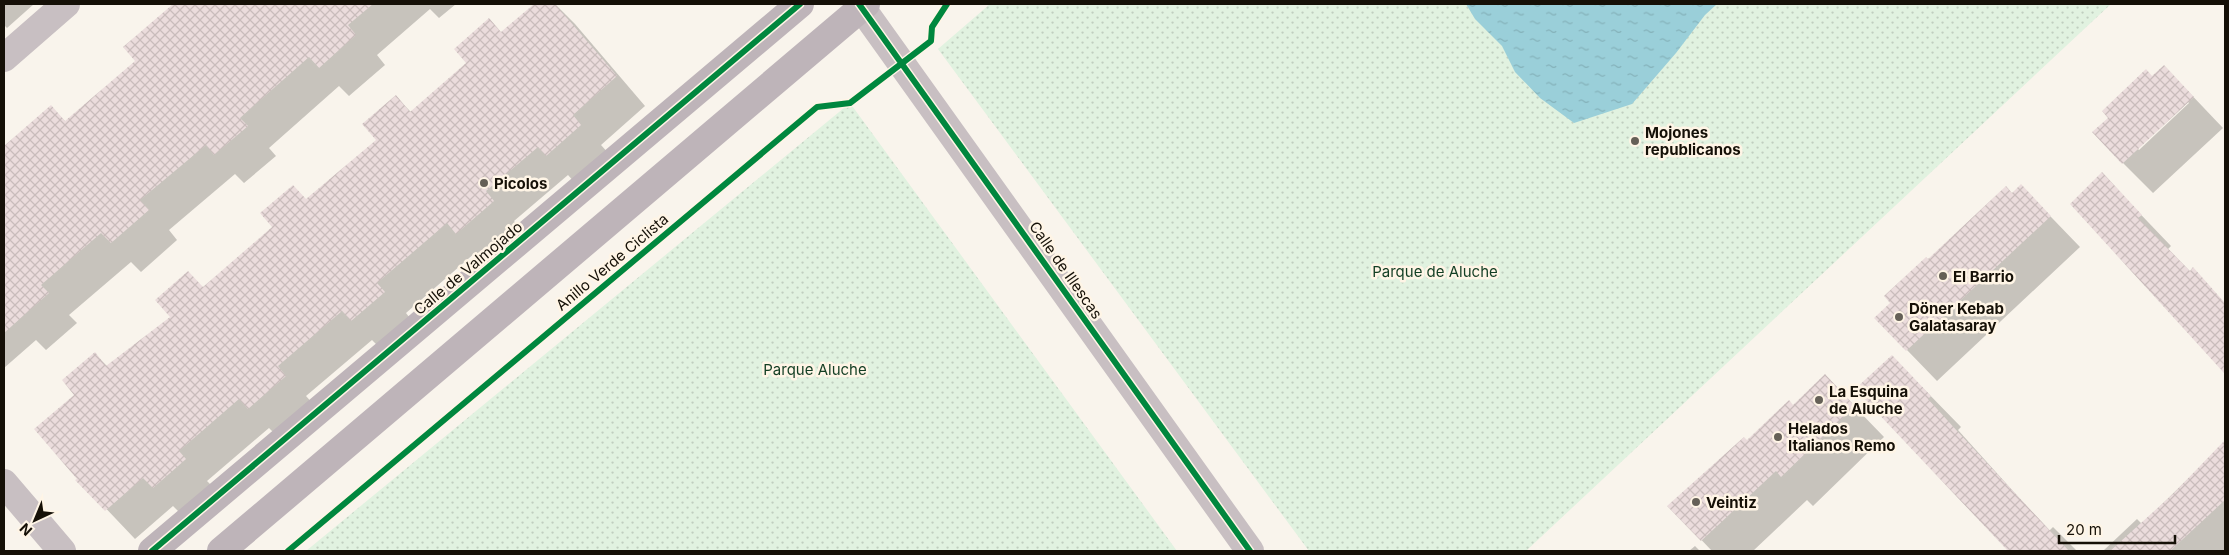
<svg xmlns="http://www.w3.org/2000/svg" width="2229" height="555" font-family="Inter,sans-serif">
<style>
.park{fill:url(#park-dots)}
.water{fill:url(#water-ripples)}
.shadow{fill:#0003;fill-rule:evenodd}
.building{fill:url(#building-cross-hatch)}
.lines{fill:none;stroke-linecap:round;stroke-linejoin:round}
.street{stroke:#c8bfc2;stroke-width:28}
.secondary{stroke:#beb4b9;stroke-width:28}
.cycleway-casing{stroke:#fff5e6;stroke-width:9}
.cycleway{stroke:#00873e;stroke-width:6}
.poi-dot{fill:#656057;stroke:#fff5e6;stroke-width:2}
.labels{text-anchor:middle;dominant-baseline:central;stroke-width:5;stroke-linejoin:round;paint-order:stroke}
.poi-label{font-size:15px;font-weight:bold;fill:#151007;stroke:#fff5e6;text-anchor:start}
.street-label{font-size:15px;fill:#151007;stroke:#fff5e6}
.park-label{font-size:15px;fill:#133e23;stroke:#fff5e6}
</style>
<defs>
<pattern id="park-dots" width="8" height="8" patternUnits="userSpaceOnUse" patternTransform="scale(1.25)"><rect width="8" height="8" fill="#e1f2e0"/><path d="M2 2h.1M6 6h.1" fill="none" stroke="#c0cebf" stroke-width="1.8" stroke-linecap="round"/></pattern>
<pattern id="water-ripples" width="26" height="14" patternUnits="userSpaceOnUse" patternTransform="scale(1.25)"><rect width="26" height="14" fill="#9acfd9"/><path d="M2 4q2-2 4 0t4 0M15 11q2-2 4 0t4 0" fill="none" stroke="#84b1b9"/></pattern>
<pattern id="building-cross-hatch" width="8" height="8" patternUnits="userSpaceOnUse" patternTransform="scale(1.25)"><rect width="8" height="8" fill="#ebdcdc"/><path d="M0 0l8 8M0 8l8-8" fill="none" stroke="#c9bcbb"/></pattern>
</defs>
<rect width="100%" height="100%" fill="#f9f4ec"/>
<path class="park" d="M990,4h1121l-585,547h-217l-371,-502z
M850,103l327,448h-871z"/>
<path class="water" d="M1466,4h251l-12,11 -29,38 -44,51 -58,19 -34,-25 -25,-26 -13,-26 -27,-27z"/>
<path class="shadow" d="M4,4h30l-27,24 -3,-3z
M205,4h251l-17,14 -9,-9 -53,46 8,10 -36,31 -10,-10 -70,62 7,8 -32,27 -9,-9 -66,56 8,10 -36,32 -10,-10 -62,53 8,8 -31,27 -10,-10 -32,28v-193l30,-24 17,-44 15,15z
M536,4h19l20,20 70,82 -44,39 9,10 -34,29 -8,-9 -54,46 8,10 -36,31 -10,-10 -70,61 7,9 -31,28 -10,-10 -66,56 9,10 -36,32 -10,-10 -62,53 8,8 -32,27 -10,-10 -38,33 -57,-60 -3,-84 20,-41 12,12 65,-48 206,-178 18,-43 15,15z
M2164,66l59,62 -70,65 -30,-30 -13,-45zM2187,101l2,2 -50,47 -2,-2z
M2102,174l69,72 -3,3 57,61v63l-153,-169z
M2021,186l59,61 -143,134 -61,-63 16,-15 36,-42z
M1825,376l59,61 -71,69 -6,-6 -54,51h-41l-43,-45 125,-100z
M1922,387l39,40 -3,3 91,101 4,-4 24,24h-67l-153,-162z
M2225,448v103h-122l34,-32 5,5 71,-70 2,3z
M1695,546l5,5h-11z"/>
<path class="building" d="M173,4h200l-25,21 8,10 -37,33 -10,-11 -69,61 8,8 -34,29 -8,-10 -66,55 9,10 -38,33 -10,-10 -60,52 8,8 -45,40v-187l47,-41 14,16 70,-60 -12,-14z
M534,4h21l62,72 -44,39 8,10 -35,31 -8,-9 -52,44 8,10 -38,33 -9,-11 -70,60 8,9 -34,29 -9,-10 -64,55 8,10 -38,33 -9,-10 -60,52 7,8 -33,29 -10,-10 -38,33 -30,-31 2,-1 -43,-50 40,-34 -12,-15 33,-28 11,14 64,-49 -15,-17 33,-29 15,16 69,-60 -12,-14 33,-28 13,14 70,-59 -14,-16 34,-29 14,17 56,-49 -12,-14 35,-31 12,14z
M2164,65l30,32 -72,67 -30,-32 16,-14 -6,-7 44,-42 6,7z
M2102,172l40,43 -4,3 52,53 3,-4 32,36v71l-155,-170z
M2021,184l30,32 -145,135 -32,-33 16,-15 -6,-7 42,-39 2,2 78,-73 6,7z
M1892,355l39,41 -3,3 30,33 111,119h-61l-153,-162z
M1825,374l30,32 -74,71 -5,-6 -75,70 -34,-35 77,-69 3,3 42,-40 4,5z
M2225,440v60l-55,51h-60l63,-57z"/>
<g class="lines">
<path class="street" d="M861,7l389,544
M4,58l62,-54
M4,483l58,68"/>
<path class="secondary" d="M152,551l648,-547
M221,551l645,-547"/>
<g class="cycleway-casing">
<path id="cycleway" d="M859,4l391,547
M152,551l648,-547
M288,551l529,-444 33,-4 81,-62 1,-14 15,-23"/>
</g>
<use href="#cycleway" class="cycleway"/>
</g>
<g class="poi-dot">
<circle cx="1635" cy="141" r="5"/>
<circle cx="484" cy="183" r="5"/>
<circle cx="1943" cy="276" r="5"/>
<circle cx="1899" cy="317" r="5"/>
<circle cx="1819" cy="400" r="5"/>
<circle cx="1778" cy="437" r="5"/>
<circle cx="1696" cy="502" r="5"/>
</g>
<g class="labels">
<g class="poi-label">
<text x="1645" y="132">Mojones<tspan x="1645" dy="17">republicanos</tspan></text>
<text x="494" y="183">Picolos</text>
<text x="1953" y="276">El Barrio</text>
<text x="1909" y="308">Döner Kebab<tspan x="1909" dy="17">Galatasaray</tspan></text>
<text x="1829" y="391">La Esquina<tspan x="1829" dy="17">de Aluche</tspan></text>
<text x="1788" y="428">Helados<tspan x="1788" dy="17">Italianos Remo</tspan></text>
<text x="1706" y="502">Veintiz</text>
</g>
<g class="street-label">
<text transform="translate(612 262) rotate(-40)">Anillo Verde Ciclista</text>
<text transform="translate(468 268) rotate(-40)">Calle de Valmojado</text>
<text transform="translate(1066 270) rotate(55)">Calle de Illescas</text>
</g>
<g class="park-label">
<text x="1435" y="271">Parque de Aluche</text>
<text x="815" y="369">Parque Aluche</text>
</g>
</g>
<rect width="2229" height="555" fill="none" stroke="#151007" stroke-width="10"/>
<g transform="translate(35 520) rotate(224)" stroke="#fff5e6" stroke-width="4" paint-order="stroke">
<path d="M0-4L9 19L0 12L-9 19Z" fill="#151007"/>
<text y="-8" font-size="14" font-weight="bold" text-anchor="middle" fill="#151007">N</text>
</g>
<path d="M2059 535v8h116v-8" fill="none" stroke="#151007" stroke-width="2.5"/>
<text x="2066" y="535" font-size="15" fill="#151007" stroke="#fff5e6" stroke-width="4" paint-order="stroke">20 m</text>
</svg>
